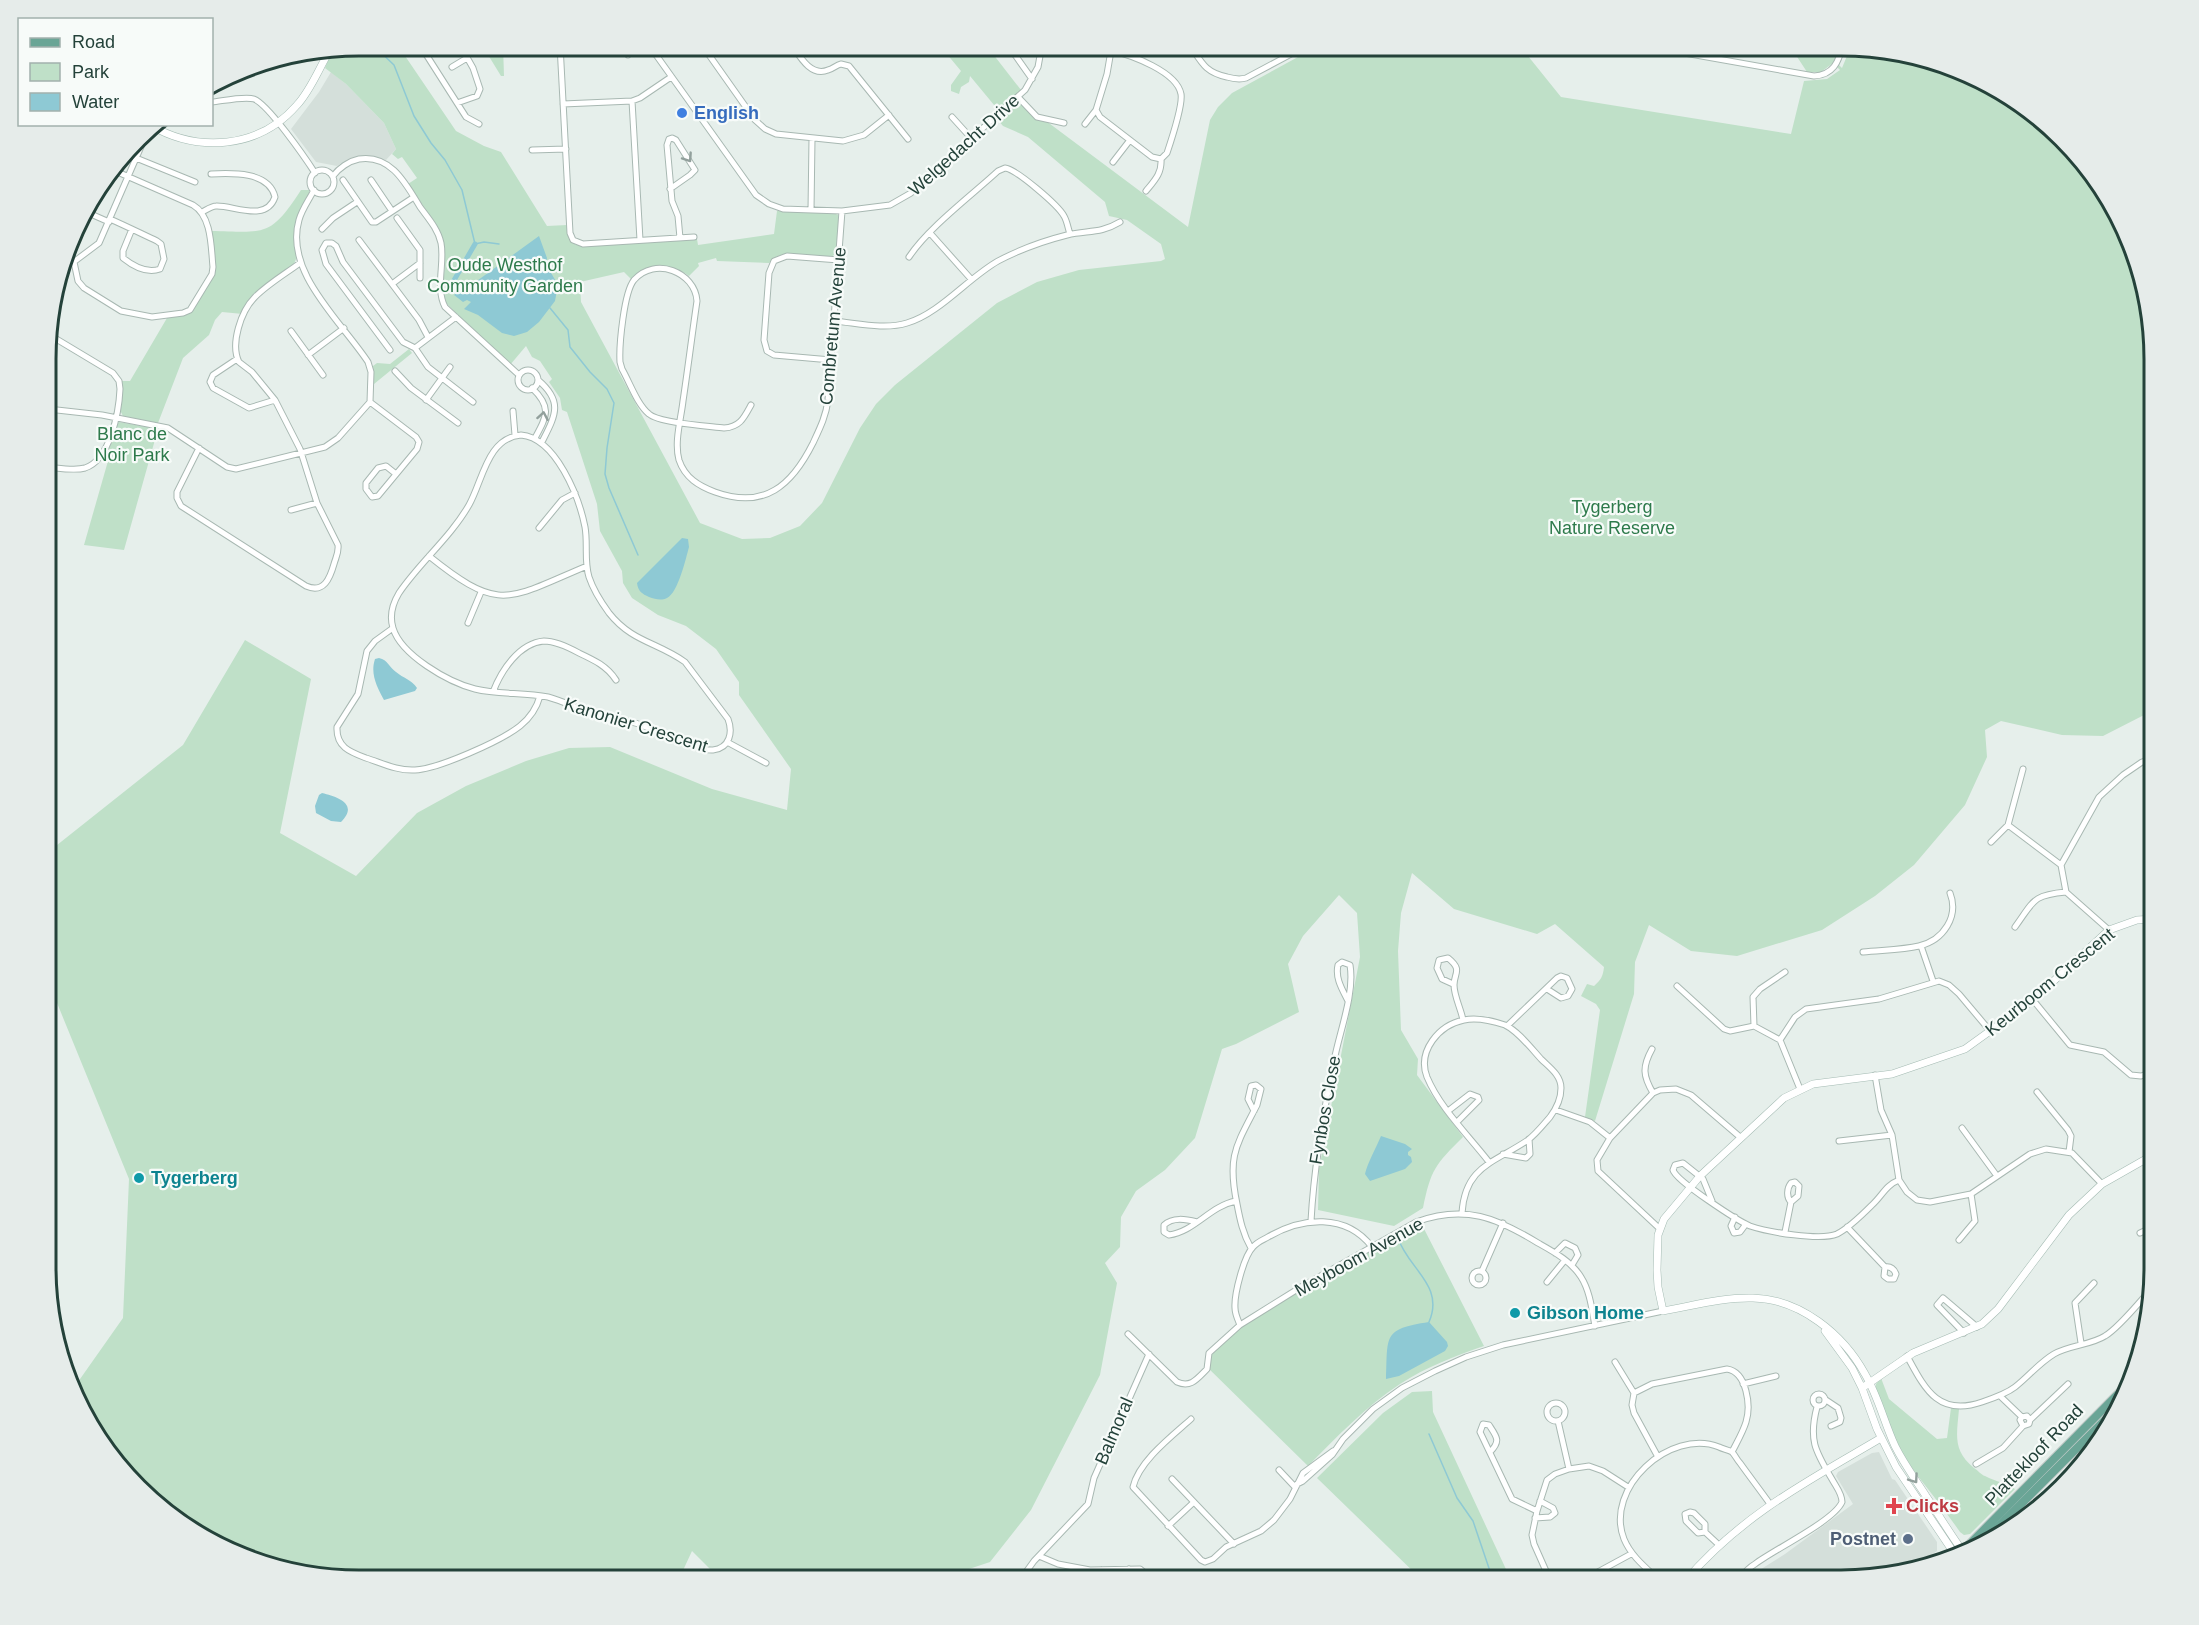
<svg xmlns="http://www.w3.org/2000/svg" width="2199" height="1625" font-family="Arial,sans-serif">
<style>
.built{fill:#d4dfda}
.green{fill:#bfe0c8}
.water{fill:#8ec9d4}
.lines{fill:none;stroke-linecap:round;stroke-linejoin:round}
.stream{stroke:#8ec9d4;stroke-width:1.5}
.canal{stroke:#8ec9d4;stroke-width:5}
.street-casing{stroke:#a8b8b2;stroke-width:7}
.secondary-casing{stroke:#a4bbb3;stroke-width:8}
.primary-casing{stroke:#c2cac8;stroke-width:10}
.street{stroke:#fff;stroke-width:5}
.secondary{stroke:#fff;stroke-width:7}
.primary{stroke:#6aa596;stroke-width:8}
.oneway{stroke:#92a09c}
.shop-dot{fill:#3f7fe0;stroke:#f7fbf9;stroke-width:2}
.culture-dot{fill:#0f9aa8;stroke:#f7fbf9;stroke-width:2}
.health-dot{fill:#e0444e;stroke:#f7fbf9;stroke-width:2}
.service-dot{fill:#5c6f8a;stroke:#f7fbf9;stroke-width:2}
.labels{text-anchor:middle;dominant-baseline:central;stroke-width:4.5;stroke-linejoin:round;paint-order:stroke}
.shop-label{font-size:18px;font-weight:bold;fill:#366cbe;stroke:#f7fbf9;text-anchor:start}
.street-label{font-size:18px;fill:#24423a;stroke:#f7fbf9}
.park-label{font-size:18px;fill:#2d7a4b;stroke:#f7fbf9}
.culture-label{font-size:18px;font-weight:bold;fill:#0d838f;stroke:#f7fbf9;text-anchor:start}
.health-label{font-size:18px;font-weight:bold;fill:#be3a42;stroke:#f7fbf9;text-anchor:start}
.service-label{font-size:18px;font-weight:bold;fill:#4e5e75;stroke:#f7fbf9;text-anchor:end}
.rim{fill:none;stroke:#24423a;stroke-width:3}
</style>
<rect width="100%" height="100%" fill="#e6efeb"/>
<path class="built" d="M331,72l15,12 38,39 12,26 -10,11 -20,-4 -23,6 -6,4 -21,-4 -25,-33 28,-37z
M2092,1448l-16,25 -36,28 46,-47z
M1879,1452l13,27 3,1 42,62v9l-35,23 -61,6h-92l9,-9 27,-17 68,-50 -17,-28 2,-4 34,-19z"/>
<path class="green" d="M358,45h42l-1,2 57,84 28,15 17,6 46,74 20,-1 2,14 7,6 121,-6 1,6 76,-11 3,-23 56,2 5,2 1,4 -2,32 -5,6 -48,-3 -8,3 -7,6 -52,-2 -1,-3 -18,5 1,3 -10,10c-20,-15 -37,-4 -58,3l-7,-7 -44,10 1,20 119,221 42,16 28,-1 30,-12 22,-23 38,-75 16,-24 19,-19 102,-82 40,-21 42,-12 82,-9 4,-2 -4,-15 -34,-24 -18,-4 -4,-14 -77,-65 -25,-11 -5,-6 20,-20 170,127 22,-107 8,-13 14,-14 88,-48 200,1 41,51 230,37 13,-53 23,-2 13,-9 -7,-7 -12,9h-14l-17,-26h49l-4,15 7,7 7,-17 49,11 5,-7 57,14 87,54 75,97 21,58 11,80v356l-6,-1 -45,23 -41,-1 -61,-14 -16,9 2,27 -22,48 -51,60 -39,31 -53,34 -85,26 -46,-5 -42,-26 -14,37 -1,32 -39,127 -10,-4 15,-107 -4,-6 -15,-8 6,-12 7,2c7,-6 9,-10 10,-19l-49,-43 -18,10 -83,-25 -42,-36 -11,40 -3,38 3,79 17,29 -1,16 46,62c-28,28 -32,32 -40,71l-29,18 -76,-16 1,-41 41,-212 -3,-44 -18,-18 -36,41 -15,28 11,48 -63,32 -14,5 -27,89 -30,32 -29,21 -15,26 -1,30 -15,16 12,20 -17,92 -69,135 -41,52 -54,18h-205l-18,-8 -21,-21 -13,28h-341l-99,-23 -87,-54 -75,-96 -4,-17 50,-71 6,-139 -83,-203 1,-123 136,-108 62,-105 66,39 -31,154 76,43 61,-63 49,-27 60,-25 43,-13 41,-1 102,42 75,21 4,-41 -52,-74v-13l-23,-33 -30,-23 -28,-11 -26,-17 -9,-15 -1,-12 -22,-40 -3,-27 -30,-92 -5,-2 -2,-12 -11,-16 3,-3 -12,-18 -8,-4 -6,-11 -16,19 -64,-62c-6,-16 1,-35 -2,-52 -4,-25 -22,-46 -36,-67l9,-6 -15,-21 -4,2 -6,-5 4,-5 -12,-26 -38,-39 -21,-16 8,-19z
M482,45h21l1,31h-3z
M958,45h28l35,45 -22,21 -29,-35 -1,6 -8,5 -2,7 -8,-3v-6l10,-14 -15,-18 3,-5 7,2z
M301,190h8v3l-14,35 1,31 -2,5 -42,32 -9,18 -21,-2 -7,8 -6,15 -26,23 -25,65 -35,-7 -3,-6 3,-19 -1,-10h8l37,-63 19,-3 6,-4 21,-34 3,-11 -5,-35c54,1 59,7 90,-41z
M409,349l3,4 -38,31 -1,-18 4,-3 13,1z
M119,422l39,7 -34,121 -40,-5 24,-84 -5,-2c6,-11 8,-29 16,-37z
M1421,1223l63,123c-29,10 -58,21 -84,38 -34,22 -63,53 -92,82l-104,-102 22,-26 44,-31z
M1881,1378l8,21 48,40 10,-1 4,-30 8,1c-2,25 -7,41 15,59 4,2 7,7 11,8 11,6 20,6 30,13l-45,45 -6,1 -4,-3c-14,-20 -28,-38 -43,-57 -19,-25 -30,-55 -41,-84v-7z
M1432,1391l1,21 78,168h-89l-105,-102 66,-65 29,-21z"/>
<path class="water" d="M539,236l8,22 -1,6 12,21 -3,16 -16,21 -12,10 -13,4 -12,-3 -24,-18 -14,-6 7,-7 -4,-2 -4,2 -9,-7 7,-6 2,2z
M682,538l6,1 1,8c-3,11 -11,46 -22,51 -6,3 -12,1 -18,-1 -7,-3 -11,-6 -12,-14z
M379,658c9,2 10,9 17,14 7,6 16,8 21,16l-2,3 -31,9c-7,-13 -14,-26 -9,-41z
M322,793c16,4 37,11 19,29l-10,-1 -15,-8 -1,-7 4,-11z
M1381,1136l24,8 7,5 -4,3v3l3,2 1,5 -7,7 -35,12 -5,-7c2,-10 12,-28 16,-38z
M1429,1322l18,20 1,4 -3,5 -46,25 -13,3c2,-43 -4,-50 43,-57z"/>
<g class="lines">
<path class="stream" d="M373,45l21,20 20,51 17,27 14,17 17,30 13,54 9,-2 15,2
M550,308l18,22 2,17 20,25 17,17 7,14 -7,45 -2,26 4,14 29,67
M1398,1238c10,31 47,47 31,84
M1429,1434l28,64 16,23 20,59"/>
<path class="canal" d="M458,292l-5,-10 22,-38"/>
<g class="street-casing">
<path id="street" d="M415,45l7,3 44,69 13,7
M560,45l10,188 3,7 10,4 111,-7
M649,45l107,150 13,9 14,5 59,2 48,-6 21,-12 114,-103 13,-23 4,-22
M702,45l53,75 10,9 11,5 67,7 21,-6 25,-20
M792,45c8,12 19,32 36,25 5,-1 8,-5 13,-6l8,2 59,73
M1008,45l24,34
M1190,45c12,18 15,27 37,32 7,2 12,3 19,1l62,-33
M1645,46l169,30c19,-1 25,-14 28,-30
M707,52l9,-7
M628,55l1,-10
M452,67l15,-9
M1018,97l19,20 27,6
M632,101l8,139
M212,102c10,-1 33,-6 42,-3 14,5 52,60 61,74
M457,103l20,-7 3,-7 -7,-21 -13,-23
M563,104l69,-3 8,-3 31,-21
M1096,110l4,7 52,40 9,2 6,-6c4,-12 16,-48 14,-59 -4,-22 -49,-39 -69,-43
M952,117l20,22
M1085,124l11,-14 11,-36 5,-29
M532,150l34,-1
M136,158l59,24
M1113,162l17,-22
M310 182a12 12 0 1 1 24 0a12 12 0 1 1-24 0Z
M333,176c6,-8 16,-15 26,-17 32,-5 47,25 61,48 8,11 18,22 21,36 4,20 -6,45 4,64l74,68
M343,180l29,42h4l38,-25
M371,180l21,31
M670,189l20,-14 5,-5 -19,-30 -4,-2 -3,1 -2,6 5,56 6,15 2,22
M1146,191c9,-11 16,-18 15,-32
M811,210l1,-71
M84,211l25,11
M202,212c4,-2 10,-6 14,-6 17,-1 50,17 59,-9 -6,-26 -44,-24 -64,-23
M397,218l23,32v28
M110,219c16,7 32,15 47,22l4,3 3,15 -4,10c-14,5 -27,-3 -37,-11v-7l9,-22
M78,227l6,-10 6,-3
M322,229l11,-11 24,-16
M930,233l41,46
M359,240l60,80 9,17
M909,257c19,-29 63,-62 89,-86l7,-3c11,1 53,37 59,48 3,5 4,12 6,18
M74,262l4,19 6,7 37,23 31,6 31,-4 7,-3 22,-36 1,-7c-2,-19 -1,-51 -20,-62l-80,-35
M66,264l9,-3 24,-18 51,-117
M392,284l28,-21
M834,321c23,2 50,9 73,2 32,-9 61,-45 91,-62 21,-11 45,-20 69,-26 21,-5 33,-1 53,-13
M291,331l32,44
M415,348l41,-31
M390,350l-64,-86 -4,-14 4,-7h6l4,3 7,16 60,80 12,6 13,19 45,35
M308,355l36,-27
M237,359l-24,16 -3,7 3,6 36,20 26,-8
M831,360l-57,-5 -7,-4 -3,-11 5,-67 5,-12 13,-5 52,4
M518 380a10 10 0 1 1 20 0a10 10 0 1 1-20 0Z
M395,371l16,17 47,35
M538,380c26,22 17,36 4,62
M532,388c20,19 15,28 3,50
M426,400l24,-33
M370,402l46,35 3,5 -2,7 -39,47 -6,1 -6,-8v-6l12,-15 8,-2 10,8
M751,405c-7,13 -11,22 -27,23 -16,-2 -65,-5 -75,-14 -12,-10 -19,-31 -27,-45l-2,-7c-1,-17 4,-70 14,-82 21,-24 61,-8 63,21 -5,34 -9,67 -14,100 -2,18 -9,41 -4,59 6,18 20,26 36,32 50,18 77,-7 98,-49 7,-15 13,-27 15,-43l14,-189
M48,409l54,6 66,13 59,39 9,2 89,-22 13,-9 32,-36 1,-30 -3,-10c-27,-41 -84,-90 -69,-142 3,-11 10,-20 15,-30
M513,411l2,24
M521,435c35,3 58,62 64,92 3,16 -1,34 4,50 4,12 12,25 20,36 23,29 48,29 76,49l43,57c5,13 2,29 -15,31 -13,2 -60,-22 -78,-27 -14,-4 -30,-5 -44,-10 -15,-5 -28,-12 -43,-16 -24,-5 -49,-2 -73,-8 -27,-7 -74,-34 -82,-61 -4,-13 0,-25 6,-35 21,-31 51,-55 70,-88 14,-25 18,-67 52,-70z
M199,448l-22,44v6l4,8 125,80c18,8 24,-8 28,-22 2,-7 5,-12 4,-19l-21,-42 -17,-54 -25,-49 -23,-28 -13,-10c-9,-18 2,-51 16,-65 13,-13 30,-23 45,-34
M47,467c12,1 27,4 38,1 25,-8 34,-56 35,-79l-1,-8 -6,-8 -65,-39
M291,510l26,-7
M539,528l23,-28 13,-7
M429,556c72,58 79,43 158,10
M468,623l13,-31
M393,628l-18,13 -8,10 -9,43 -21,33c-1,20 13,25 29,31 16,5 31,13 49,12 23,-1 86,-29 105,-44 10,-8 17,-19 20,-30
M493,692c8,-21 26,-49 51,-51 12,0 24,6 35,12 15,7 28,13 37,27
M727,742l39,21
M2008,825l53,40
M1991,842l17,-17 15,-56
M2015,927c19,-26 17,-32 51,-35
M2109,930l-43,-38 -5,-27 38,-68 24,-22 19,-13 12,-4
M1921,946l12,35
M1863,952c18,-2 39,-2 56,-6 25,-6 40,-30 31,-53
M1453,984l-11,-5 -5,-11 2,-8 9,-2c15,12 6,15 6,27 0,11 7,24 9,35
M1677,986l47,43 6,2 24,-5
M2033,1000l37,45 34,7 27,23 10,1 12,-4
M1507,1026l50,-48 4,-2 6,2 5,11 -4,7 -7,2 -14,-9
M1754,1026l-1,-29 7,-8 25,-17
M1754,1026l26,14
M1652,1049c-10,18 -9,27 1,44
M1875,1075l6,35 11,25 7,45 8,12 10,8 13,2 41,-8 59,-40 16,-5 26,4 30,31
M1800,1089l-20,-49 15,-23 11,-8 73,-10 60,-18 10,4 10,9 32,38
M2037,1092l31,38 3,6 -2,16
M1556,1110l34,12 20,16
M1448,1111l22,-17 8,3 1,3 -22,22
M1962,1128l35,48
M1839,1141l53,-6
M1503,1154l23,4 4,-4 -1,-15
M1712,1201l-9,-22 -20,-16 -8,2 -2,5c3,11 65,51 77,56 18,6 70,15 87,8 12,-6 25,-19 35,-29 10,-9 14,-20 27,-25
M1462,1213c3,-47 32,-50 66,-73 8,-6 15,-15 22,-23 6,-8 11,-18 11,-29 0,-13 -12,-21 -20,-29 -10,-11 -23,-28 -36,-34 -12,-4 -29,-8 -41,-5 -25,5 -47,31 -37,57 13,31 41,58 62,85
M1735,1217l-4,9 3,7 6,-1 6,-8
M1311,1221c3,-54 12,-107 23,-160 5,-28 21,-67 16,-96l-8,-3 -4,3c-3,13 4,24 10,36
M1197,1222c-12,-3 -24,-5 -33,3v7l5,3c25,-3 41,-29 67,-34
M1847,1227l38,40c6,-1 9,2 11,7l-2,5h-6l-4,-3 1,-9
M1660,1229l-62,-58 -1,-11 13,-22 43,-45 7,-3 16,-1 15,6 49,42
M1785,1232l6,-30c-5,-5 -4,-14 0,-19l4,-1 4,4 -1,10 -7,6
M2140,1233l13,-6
M1959,1240l16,-19 -4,-27
M1251,1248c-8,-14 -11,-28 -14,-44 -10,-48 -1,-58 20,-99l4,-16 -5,-4 -5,1 -3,13 6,12
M1555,1253l10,-10 10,5 3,7 -6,10
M1482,1271l21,-48
M1472 1278a7 7 0 1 1 14 0a7 7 0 1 1-14 0Z
M1547,1282l18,-22
M1240,1325c-2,-5 -5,-11 -5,-17 -1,-14 9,-52 18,-61 4,-5 10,-7 15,-10 34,-20 78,-24 104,10
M1964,1333l-27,-28 6,-7 34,29
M1128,1334l49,48c14,6 20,-3 30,-13l2,-16 31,-28 61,-38 115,-65c49,-18 81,-4 122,21 16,9 33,18 43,34 9,14 11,33 14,49
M2081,1343l-6,-40 19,-20
M1907,1356c18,33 31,61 75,46 12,-4 24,-8 33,-15 14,-11 24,-24 39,-33 16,-9 37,-9 51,-18 15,-9 36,-36 48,-49
M1615,1362l19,31
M1743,1384l33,-8
M1813 1400a6 6 0 1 1 12 0a6 6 0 1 1-12 0Z
M2000,1396l22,21
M1826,1400l12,8 3,10 -1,4 -9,4
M1547 1412a9 9 0 1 1 18 0a9 9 0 1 1-18 0Z
M1191,1419c-19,17 -52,42 -58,68l68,73 4,2 8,-3 13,-12 35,-16 13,-11 16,-21 13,-26 30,-22
M2030,1420l38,-36
M1558,1421l11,48
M1490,1452c11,-11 7,-15 -1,-27l-6,-1 -3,8 32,67 25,12
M1658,1457l-24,-44 -2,-8 2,-12 18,-9 75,-15c20,3 24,37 19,53 -3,10 -9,20 -14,30
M1976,1464l27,-16 20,-22 6,-2 1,-4 -3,-4 -5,1 -2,3 3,6
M1279,1470l16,17
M1172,1479l62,65
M1297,1484l6,-3 29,-26 11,-16 30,-30 29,-21 33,-17 31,-14 37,-12 160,-34
M1535,1518l15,-1 5,-4 -2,-5 -13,-7
M1168,1526l26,-24
M1705,1532v-8l-11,-11 -4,-1 -5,2 1,7 12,12 7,-1 14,13
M1039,1556l19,8 32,6 50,-1 13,11
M1101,1570l5,10
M1025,1580l1,-8 8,-11 54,-57 6,-26 55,-124
M1119,1580l10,-11
M1550,1580l-16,-36 -2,-9 5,-24 10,-31 8,-6 14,-5 20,-3 14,5 25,16
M1583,1580l48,-26
M1659,1580c-14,-13 -28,-24 -35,-41 -20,-51 46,-111 95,-92 4,2 10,3 13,5 3,3 5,8 8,11 10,14 20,27 30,41
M1738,1580c5,-6 10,-12 17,-16 18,-14 79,-43 87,-62 0,-8 -5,-14 -9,-21 -17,-29 -25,-40 -16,-74"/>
</g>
<g class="secondary-casing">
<path id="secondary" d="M150,125c48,28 109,24 147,-20 14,-15 22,-37 33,-55
M1825,1331l27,37 10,20 15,41 19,38 60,89
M1862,1388l51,-35 69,-29 16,-15 71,-94 33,-31 51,-29
M1964,1553c-14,-19 -25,-38 -38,-57 -11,-17 -22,-32 -31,-50 -11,-24 -17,-50 -30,-72 -22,-40 -65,-75 -112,-76 -30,-1 -61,8 -90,13l-5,-24 -1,-17 1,-35 6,-16 36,-43 84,-78 29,-14 79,-10 73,-25 68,-49 76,-70 28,-10 17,-1
M1686,1580c57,-66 122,-99 195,-142"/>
</g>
<g class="primary-casing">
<path id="primary" d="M1977,1548l140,-140
M1960,1554l172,-174"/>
</g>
<use href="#street" class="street"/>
<use href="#secondary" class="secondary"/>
<use href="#primary" class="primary"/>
</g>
<defs><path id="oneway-chevron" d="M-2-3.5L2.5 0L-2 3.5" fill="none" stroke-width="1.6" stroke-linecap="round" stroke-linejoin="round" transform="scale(1.5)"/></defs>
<g class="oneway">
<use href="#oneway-chevron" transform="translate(688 158) rotate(56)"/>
<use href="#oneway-chevron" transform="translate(543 416) rotate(-80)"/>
<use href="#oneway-chevron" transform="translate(1914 1479) rotate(55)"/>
</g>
<circle class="shop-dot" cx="682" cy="113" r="6"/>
<g class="culture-dot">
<circle cx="139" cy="1178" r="6"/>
<circle cx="1515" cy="1313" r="6"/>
</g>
<path class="health-dot" d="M1891 1497h6v6h6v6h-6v6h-6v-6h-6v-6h6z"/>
<circle class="service-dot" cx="1908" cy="1539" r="6"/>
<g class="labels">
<g class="shop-label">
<text x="694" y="113">English</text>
</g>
<g class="street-label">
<text transform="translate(964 145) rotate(-42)">Welgedacht Drive</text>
<text transform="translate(833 326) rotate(-85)">Combretum Avenue</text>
<text transform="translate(636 725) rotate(17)">Kanonier Crescent</text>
<text transform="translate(2050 982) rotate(-39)">Keurboom Crescent</text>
<text transform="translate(1325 1110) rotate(-80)">Fynbos Close</text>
<text transform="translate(1359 1257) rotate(-29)">Meyboom Avenue</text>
<text transform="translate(1114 1431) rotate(-67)">Balmoral</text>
<text transform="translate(2034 1455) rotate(-46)">Plattekloof Road</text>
</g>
<g class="park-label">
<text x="505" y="265">Oude Westhof<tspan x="505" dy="21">Community Garden</tspan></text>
<text x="132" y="434">Blanc de<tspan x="132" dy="21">Noir Park</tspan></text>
<text x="1612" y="507">Tygerberg<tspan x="1612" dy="21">Nature Reserve</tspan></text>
</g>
<g class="culture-label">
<text x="151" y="1178">Tygerberg</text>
<text x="1527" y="1313">Gibson Home</text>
</g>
<g class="health-label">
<text x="1906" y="1506">Clicks</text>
</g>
<g class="service-label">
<text x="1896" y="1539">Postnet</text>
</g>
</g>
<path d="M0 0H2199V1625H0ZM359 56H1841A303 303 0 0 1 2144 359V1267A303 303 0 0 1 1841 1570H359A303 303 0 0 1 56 1267V359A303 303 0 0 1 359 56Z" fill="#e6ecea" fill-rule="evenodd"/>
<path class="rim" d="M359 56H1841A303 303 0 0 1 2144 359V1267A303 303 0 0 1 1841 1570H359A303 303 0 0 1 56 1267V359A303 303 0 0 1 359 56Z"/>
<rect x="18" y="18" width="195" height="108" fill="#f7fbf9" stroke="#a3b1ad" stroke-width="1.5"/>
<rect x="30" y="38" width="30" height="9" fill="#6aa596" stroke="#a3b1ad" stroke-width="1.5"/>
<text x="72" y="48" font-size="18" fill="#24423a">Road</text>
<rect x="30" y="63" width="30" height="18" fill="#bfe0c8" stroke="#a3b1ad" stroke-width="1.5"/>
<text x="72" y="78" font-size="18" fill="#24423a">Park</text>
<rect x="30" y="93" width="30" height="18" fill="#8ec9d4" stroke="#a3b1ad" stroke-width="1.5"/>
<text x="72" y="108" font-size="18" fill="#24423a">Water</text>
</svg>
